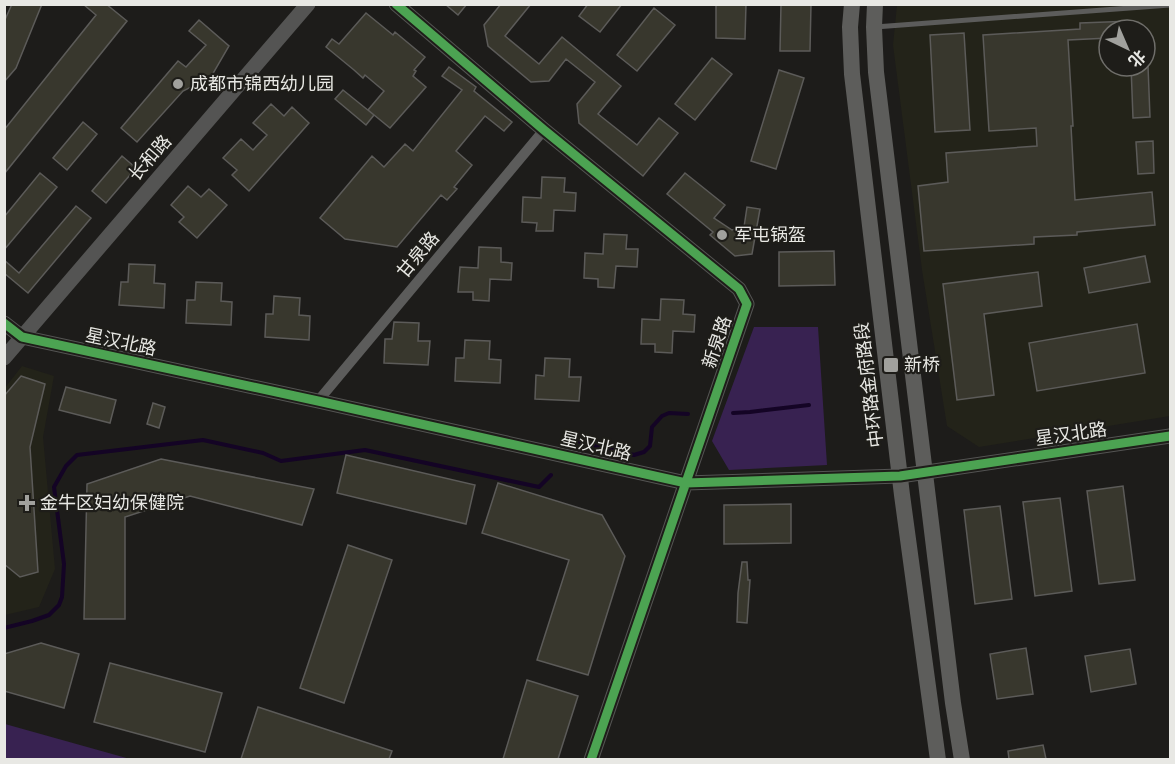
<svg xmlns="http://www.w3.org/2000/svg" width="1175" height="764" font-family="'DM Sans','Noto Sans SC',sans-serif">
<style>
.built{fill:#232319;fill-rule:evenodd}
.green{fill:#382251}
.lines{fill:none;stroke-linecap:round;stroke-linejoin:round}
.stream{stroke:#140425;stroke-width:4}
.building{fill:#38372d;stroke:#5c5b59;stroke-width:1.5}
.lane{stroke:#5c5c5b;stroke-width:5}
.street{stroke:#5c5c5b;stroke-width:10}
.secondary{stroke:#545453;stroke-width:15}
.primary{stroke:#5d5d5b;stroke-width:16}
.cycleway-casing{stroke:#1e1d19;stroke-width:13}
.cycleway{stroke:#4ca352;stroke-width:9}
.poi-dot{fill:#a1a19d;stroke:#1e1d19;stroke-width:2}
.labels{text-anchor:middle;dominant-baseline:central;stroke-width:4.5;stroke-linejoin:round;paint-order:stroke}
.poi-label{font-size:18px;fill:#e8e8e4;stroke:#1e1d19;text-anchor:start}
.street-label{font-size:18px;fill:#e8e8e4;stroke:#1e1d19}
</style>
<rect width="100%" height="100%" fill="#1d1c1a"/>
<path class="built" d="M897,5h273v411l-191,31 -32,-21 -25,-156 -29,-225zM1109,30h36v36h-36z
M22,366l32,10 -11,61 12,132 -16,38 -34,8 -1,-226z"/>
<path class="green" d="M754,327h64l9,138 -98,5 -17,-29z
M4,724h1l125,35h-125z"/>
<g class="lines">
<path class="stream" d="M733,413l17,-1 59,-7
M563,440l7,-1 64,16 10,-3 6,-6 2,-19 10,-11 7,-3 19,1
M4,628l28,-7 17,-6 10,-10 3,-8 2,-33 -10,-77 12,-21 11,-11 126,-15 60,13 18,8 84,-11 174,37 12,-12"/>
</g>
<path class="building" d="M12,4h30l-26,64 -12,14v-60z
M83,4h23l21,17 -123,153v-44l92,-115z
M445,4h22l-9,11z
M501,4h30l-26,32 34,28 23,-27 59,49 -23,28 39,31 22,-27 19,15 -35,43 -64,-53 -2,-19 18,-22 -29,-23 -17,22 -18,1 -43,-36 -4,-21z
M588,4h34l-22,28 -21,-16z
M716,4h30l-1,35 -29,-1z
M781,4h30l-1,47h-30z
M654,8l21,17 -38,46 -20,-16z
M366,13l27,22 2,-3 30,25 -11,13 2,1 -3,5 13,11 -36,41 -22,-18 16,-19 -19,-16 -2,3 -9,-8 -28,-23 6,-8 7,5z
M199,20l30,26 -18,31 -28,14 -46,51 -16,-14 57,-67 8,6 20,-22 -17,-14z
M1133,21l11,9h-35v8l-41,2 5,86h-2l4,74 77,-8 3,33 -78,7v3l-43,2v7l-110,7 -6,-65 30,-4 -2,-29 91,-7 -1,-18 -47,3 -6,-96 97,-6v-6z
M964,33l6,97 -35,2 -5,-97z
M712,58l20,16 -37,46 -20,-16z
M1131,66h17l2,51 -17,1z
M449,67l27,20 -2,4 38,31 -8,9 -19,-15 -29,35 16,14 -18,22 3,2 -10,11 -6,-5 -44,52 -52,-8 -25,-21 52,-62 12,11 21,-23 8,7 49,-61 -20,-14z
M779,70l25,8 -28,91 -25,-8z
M343,90l31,25 -8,10 -31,-26z
M271,104l13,12 8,-9 17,16 -60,68 -17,-16 5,-5 -14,-12 18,-19 12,11 14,-15 -14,-12z
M83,122l14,12 -30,36 -14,-12z
M1153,141l1,32 -16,1 -2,-32z
M122,156l14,12 -30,35 -14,-12z
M40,173l17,14 -53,63v-33z
M685,173l40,32 -11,13 18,12 12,-3 3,-20 13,2 -8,45 -17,2 -25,-21 3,-3 -46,-38z
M542,177l23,1 -1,14 12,1 -1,18 -21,-1 -1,21h-17l1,-8 -15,-1 1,-25 18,1z
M188,186l13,11 8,-8 18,16 -30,33 -18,-16 5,-5 -13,-12z
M76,206l15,12 -63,75 -24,-20v-13l15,13z
M604,234l23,1 -1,14h12l-1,18 -21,-1 -2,22 -16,-1v-8l-14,-1 1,-25 18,1z
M479,247l22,1v14l11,1 -1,17 -21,-1 -1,22 -16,-1v-8h-15l2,-25 18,1z
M834,251l1,34 -56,1v-34z
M1145,256l5,26 -61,11 -5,-25z
M129,264l26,1 -1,18 11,1 -1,24 -45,-3 2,-23h7z
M1038,272l4,34 -58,8 10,81 -37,5 -14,-116z
M196,282l26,1 -1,18 11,1 -1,23 -45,-2 1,-23h8z
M274,296l26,2 -1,17 11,1 -1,24 -44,-3 1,-23h7z
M661,299l23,1 -1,14 12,1 -1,17 -21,-1 -1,22 -17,-1v-8h-14l1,-25 18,1z
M394,322l25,1 -1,18h12l-2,24 -44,-2 1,-24h7z
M1137,324l8,49 -108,18 -8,-48z
M465,340l25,1 -1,18 12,1 -1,23 -45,-2 1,-23h8z
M545,358l25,1 -1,18h12l-2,24 -44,-2 1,-24 8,1z
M21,376l24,8 -15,63 8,125 -18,5 -16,-13v-168z
M66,387l50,13 -6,23 -51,-13z
M153,403l12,4 -6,21 -12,-4z
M346,455l129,30 -9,39 -129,-31z
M161,459l153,30 -12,36 -112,-29 -65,21v102h-41l3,-135z
M498,483l104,32 23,41 -37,119 -51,-15 32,-100 -87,-27z
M1123,486l12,94 -36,4 -12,-93z
M1060,498l12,93 -37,5 -12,-94z
M791,504v39l-67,1v-39z
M1000,506l12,93 -37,5 -11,-94z
M348,545l44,15 -48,143 -44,-15z
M742,562h5l1,18h2l-3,43 -10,-1 1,-29z
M41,643l38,11 -15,54 -60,-17v-37z
M1026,648l7,46 -36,5 -7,-45z
M1130,649l6,35 -45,8 -6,-36z
M110,663l112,30 -17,59 -111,-30z
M527,680l51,16 -20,63h-55z
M258,707l134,44 -3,8h-148z
M1043,745l3,14h-37l-1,-8z"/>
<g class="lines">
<path class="lane" d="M875,27l295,-22"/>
<path class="street" d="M318,401l226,-271"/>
<path class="secondary" d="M396,4l148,126 195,159 8,15 -156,456
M4,323l18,14 296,64 368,82 214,-7 270,-40
M4,358l304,-354"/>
<path class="primary" d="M852,4l-2,23 2,47 50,421 36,265
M875,4l-1,23 2,45 77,631 9,57"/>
<g class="cycleway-casing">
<path id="cycleway" d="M396,4l148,126 195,159 8,15 -156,456
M4,323l18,14 296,64 368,82 214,-7 270,-40"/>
</g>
<use href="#cycleway" class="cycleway"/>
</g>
<g class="poi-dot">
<circle cx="178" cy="84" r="6"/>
<circle cx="722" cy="235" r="6"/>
<rect x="883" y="357" width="16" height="16" rx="3"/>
<path d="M24 494h6v6h6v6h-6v6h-6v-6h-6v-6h6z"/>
</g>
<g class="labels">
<g class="poi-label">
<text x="190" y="84">成都市锦西幼儿园</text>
<text x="734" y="235">军屯锅盔</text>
<text x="904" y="365">新桥</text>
<text x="40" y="503">金牛区妇幼保健院</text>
</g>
<g class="street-label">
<text transform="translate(150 158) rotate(-49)">长和路</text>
<text transform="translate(418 255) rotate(-50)">甘泉路</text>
<text transform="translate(121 342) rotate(12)">星汉北路</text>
<text transform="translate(717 342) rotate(-71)">新泉路</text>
<text transform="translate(869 385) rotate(-97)">中环路金府路段</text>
<text transform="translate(1071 434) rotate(-8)">星汉北路</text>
<text transform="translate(596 446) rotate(13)">星汉北路</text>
</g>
</g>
<rect width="1175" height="764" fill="none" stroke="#e8e8e4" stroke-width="12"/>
<g transform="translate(1127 48) rotate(136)"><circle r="28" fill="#1e1d19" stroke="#6f6e6a" stroke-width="1.5"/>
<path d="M0-4.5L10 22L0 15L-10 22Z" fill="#a1a19d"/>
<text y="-9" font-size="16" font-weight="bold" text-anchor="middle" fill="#e8e8e4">北</text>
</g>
</svg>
